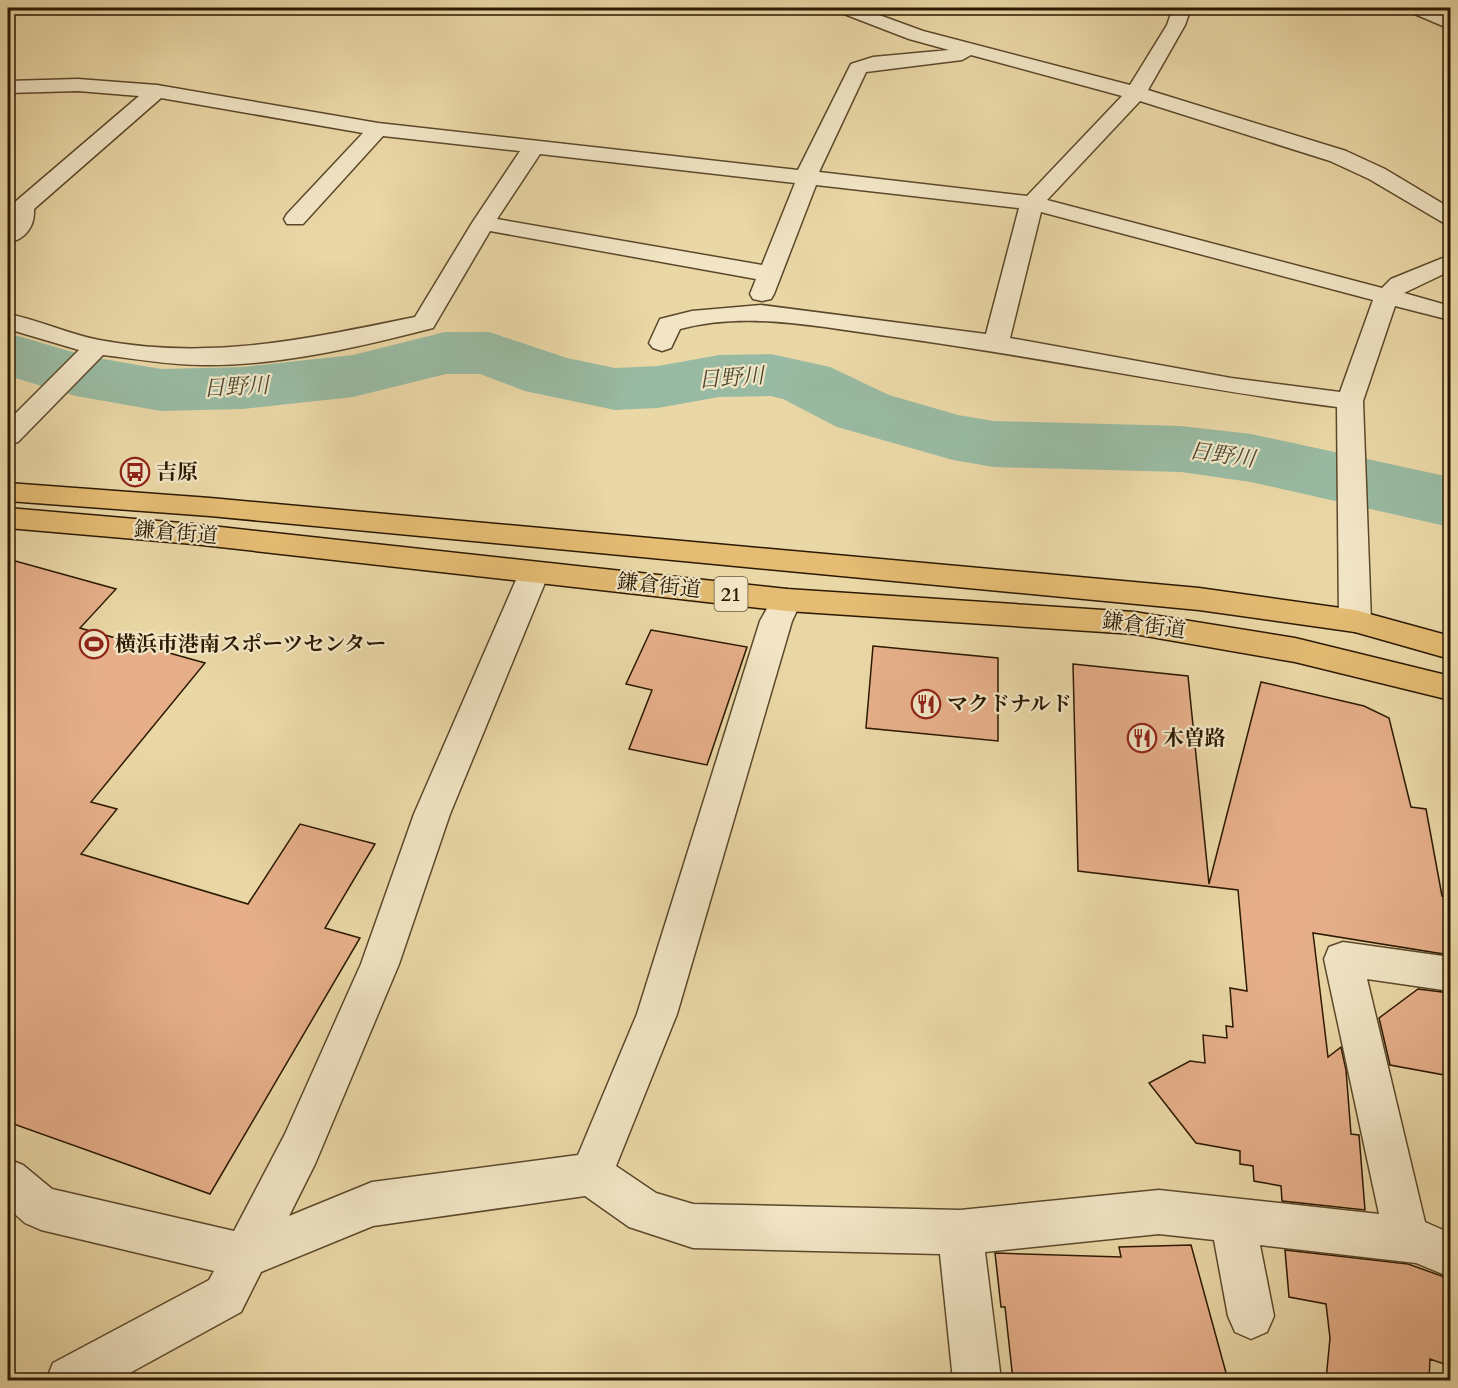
<svg xmlns="http://www.w3.org/2000/svg" width="1458" height="1388" font-family="Cardo,'Noto Serif JP',serif">
<style>
.lines{fill:none;stroke-linecap:round;stroke-linejoin:round}
.river{fill:#99baa2;fill-rule:evenodd}
.building{fill:#e6af8a;stroke:#2b1901;stroke-width:1.5}
.minor-casing{stroke:#5b482a;stroke-width:3}
.major-casing{stroke:#2b1901;stroke-width:3}
.minor{fill:#f1e5c5;fill-rule:evenodd}
.major{fill:#e5bc73;fill-rule:evenodd}
.labels{text-anchor:middle;dominant-baseline:central;stroke-width:4.5;stroke-linejoin:round;paint-order:stroke}
.shield{fill:#f1e5c5;stroke:#66563c;stroke-width:1.5}
.shield-label{font-size:20px;font-weight:bold;fill:#2b1901}
.poi-label{font-size:21px;font-weight:bold;fill:#2b1901;stroke:#f1e5c5;text-anchor:start}
.street-label{font-size:21px;fill:#2b1901;stroke:#f1e5c5}
.water-label{font-size:22px;font-style:italic;fill:#4c4931;stroke:#f1e5c5}
</style>
<rect width="100%" height="100%" fill="#ead7a6"/>
<filter id="stains"><feTurbulence type="fractalNoise" baseFrequency=".00333" numOctaves="4"/><feColorMatrix values="0 0 0 0 .2 0 0 0 0 .09 0 0 0 0 .02 0 0 0 .5 -.17"/></filter>
<radialGradient id="worn" r=".72"><stop offset=".6" stop-color="#630" stop-opacity="0"/><stop offset="1" stop-color="#630" stop-opacity=".3"/></radialGradient>
<g class="lines">
<path class="river" d="M445,332h44l78,26 48,10 43,-2 61,-11 52,-1 59,13 59,28 69,20 36,6 187,5 70,8 199,43v50l-199,-45 -70,-10 -187,-5 -41,-7 -116,-33 -54,-28 -12,-3 -52,1 -61,11 -43,2 -90,-19 -45,-17h-34l-93,23 -110,12 -82,2 -85,-15 -68,-20v-43l78,23 75,13 82,-2 110,-12z"/>
</g>
<path class="building" d="M8,559l108,30 -36,39 125,35 -114,139 26,7 -36,45 167,50 52,-80 75,20 -50,84 35,10 -150,256 -202,-72z
M651,630l96,17 -40,118 -78,-16 23,-59 -26,-6z
M873,646l125,12v83l-132,-13z
M1073,664l115,12 21,208 52,-202 103,24 25,12 22,89 15,2 16,87 8,1v58l-137,-22 15,124 13,-10 5,23 5,64 8,1 6,75 -83,-9 -1,-15 -27,-5 -1,-15 -13,-2v-13l-44,-8 -47,-60 41,-22 15,2 -2,-28 24,3 -1,-12 7,1 -3,-39 17,3 -9,-101 -160,-19z
M1418,989l32,4v83l-60,-11 -11,-47z
M1191,1245l37,135h-215l-8,-73h-4l-6,-54 126,4 -2,-10z
M1285,1250l123,14 42,15v87l-20,-7 -1,21h-103l4,-42 -4,-34 -37,-7z"/>
<g class="lines">
<g class="minor-casing">
<path id="minor" d="M836,8h24l63,23 207,54 37,-60 6,-17h18l-6,17 -37,65 198,61 39,18 65,39v16l-8,-2 -73,-43 -39,-18 -190,-60 -93,99 335,88 9,-9 59,-24v16l-46,22 46,13v14l-55,-14 -32,95 8,220 -5,8 -11,3 -11,-3 -5,-8 -2,-214c-151,-19 -299,-51 -450,-71 -68,-9 -139,-25 -207,-7l-9,19 -9,3 -9,-3 -4,-5 11,-24 32,-8 69,-6 225,29 33,-126 -203,-23 -42,109 -3,5 -9,2 -9,-2 -3,-5 6,-15 -266,-48 -57,97c-74,19 -154,38 -230,37 -33,0 -67,-6 -100,-10l-85,87 -10,2v-23l71,-71 -71,-21v-15c31,6 60,20 91,26 111,21 208,-1 316,-23l57,-94 48,-72 -137,-15 -80,88h-16l-3,-5 3,-5 76,-81 -202,-35 -127,111c1,17 -8,30 -26,34v-19l4,-3v-14l3,-5 124,-106 -61,-5 -70,2v-12l70,-2 79,6 221,38 420,47 53,-106 22,-7 76,-7 -40,-11 -70,-27zM971,55l151,41 -95,100 -208,-24 47,-100 96,-12zM540,154l255,29 -33,82 -265,-46zM1041,212l332,88 -33,92 -109,-14 -221,-40z
M1407,8h23l20,9v12l-40,-17z
M534,563l11,3 4,7 -99,241 -51,150 -84,200 -26,52 83,-34 206,-27 59,-141 123,-393 16,-29 11,-3 11,3 4,8 -10,21 -115,393 -61,152 40,27 37,11 267,6 199,-20 220,24 -55,-255 5,-12 14,-5 107,15v34l-83,-12 58,243 25,11v44l-34,-14 -156,-18 14,71 -7,16 -16,7 -16,-7 -7,-16 -14,-76 -55,-6 -174,18 16,128h-48l-13,-126 -247,-6 -64,-21 -44,-31 -212,30 -112,46 -20,40 -124,68h-71l7,-17 156,-83 5,-9 -173,-41 -16,-7 -17,-15v-49l15,6 29,24 182,42 51,-97 76,-170 53,-150 105,-241 4,-7z"/>
</g>
<g class="major-casing">
<path id="major" d="M8,483l202,15 989,90 156,22 95,26v23l-95,-27 -156,-22 -989,-94 -202,-15z
M8,508l185,16 594,65 347,23 161,26 155,38v24l-155,-38 -161,-28 -347,-23 -594,-67 -185,-16z"/>
</g>
<use href="#minor" class="minor"/>
<use href="#major" class="major"/>
</g>
<defs>
<g id="bus-ring" transform="scale(1.5)"><circle r="9.5" fill="#f1e5c5" stroke="#8f2418" stroke-width="1.5"/><path d="M-5-6H5V4H4V6H2V4H-2V6H-4V4H-5ZM-3.5-4V0h7V-4ZM-3.5 1.2v1.5H-2V1.2ZM2 1.2v1.5H3.5V1.2Z" fill="#8f2418"/></g>
<g id="stadium-ring" transform="scale(1.5)"><circle r="9.5" fill="#f1e5c5" stroke="#8f2418" stroke-width="1.5"/><path d="M0-5a6.5 5 0 1 0 0 10a6.5 5 0 1 0 0-10ZM-3.5-1.8h7v3.6h-7Z" fill="#8f2418"/></g>
<g id="restaurant-ring" transform="scale(1.5)"><circle r="9.5" fill="#f1e5c5" stroke="#8f2418" stroke-width="1.5"/><path d="M-5-6h1v4h1v-4h1v4h1v-4h1v5L-1.5 .5V6h-2V.5L-5-1ZM5-6V6H3V1.5H1.5Q1.5-4 5-6Z" fill="#8f2418"/></g>
</defs>
<g fill-rule="evenodd">
<use href="#bus-ring" x="135" y="472"/>
<use href="#stadium-ring" x="94" y="644"/>
<use href="#restaurant-ring" x="926" y="704"/>
<use href="#restaurant-ring" x="1142" y="738"/>
</g>
<g class="labels">
<rect class="shield" x="714.5" y="577" width="33" height="34" rx="4.5"/>
<g class="shield-label">
<text x="731" y="594">21</text>
</g>
<g class="poi-label">
<text x="156" y="472">吉原</text>
<text x="115" y="644">横浜市港南スポーツセンター</text>
<text x="947" y="704">マクドナルド</text>
<text x="1163" y="738">木曽路</text>
</g>
<g class="street-label">
<text transform="translate(176 533) rotate(5)">鎌倉街道</text>
<text transform="translate(659 586) rotate(6)">鎌倉街道</text>
<text transform="translate(1144 626) rotate(7)">鎌倉街道</text>
</g>
<g class="water-label">
<text transform="translate(731 378) rotate(-4)">日野川</text>
<text transform="translate(236 387) rotate(-3)">日野川</text>
<text transform="translate(1222 455) rotate(8)">日野川</text>
</g>
</g>
<rect width="1458" height="1388" fill="none" stroke="#ead7a6" stroke-width="30"/>
<rect x="9" y="9" width="1440" height="1370" fill="none" stroke="#2b1901" stroke-width="3"/>
<rect x="15" y="15" width="1428" height="1358" fill="none" stroke="#2b1901" stroke-width="1.5"/>
<rect width="100%" height="100%" filter="url(#stains)"/>
<rect width="100%" height="100%" fill="url(#worn)"/>
</svg>
